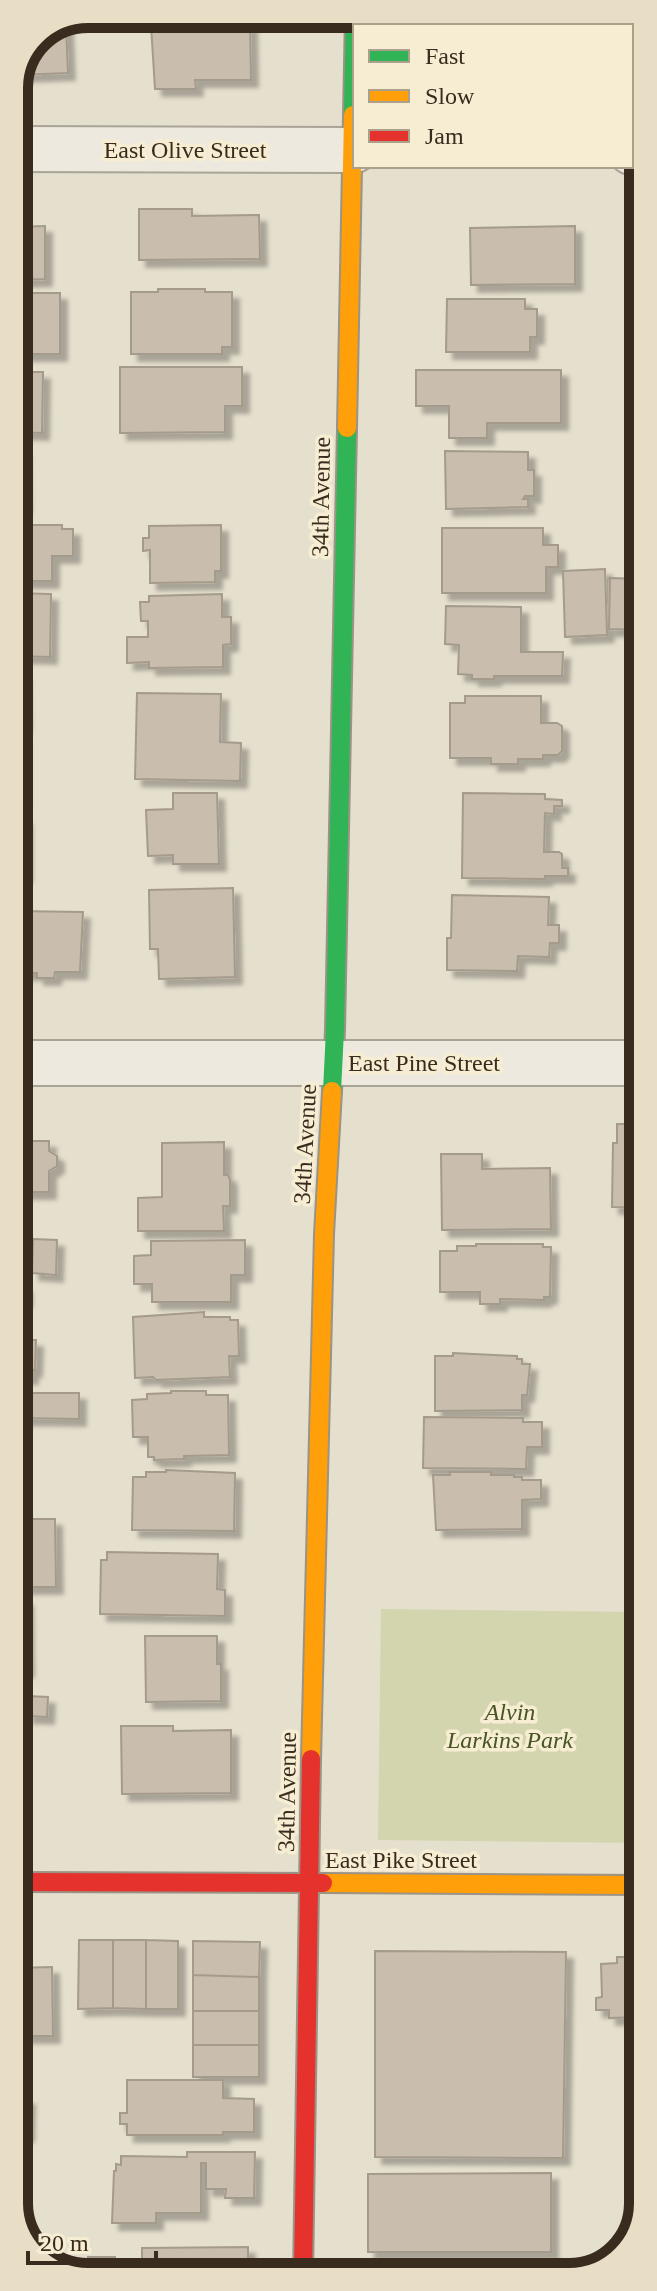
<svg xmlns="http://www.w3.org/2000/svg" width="657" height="2291" font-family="'Times New Roman',serif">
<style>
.green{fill:#d3d5af}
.building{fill:#c9bdae;stroke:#a59b8c;stroke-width:2;filter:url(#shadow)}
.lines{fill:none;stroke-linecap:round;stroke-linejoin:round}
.street-casing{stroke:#aaa496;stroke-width:48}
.fast-casing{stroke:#9a9386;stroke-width:22}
.slow-casing{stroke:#9a9386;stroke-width:22}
.jam-casing{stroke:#9a9386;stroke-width:22}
.street{stroke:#ede9df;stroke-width:44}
.fast{stroke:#30b455;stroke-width:18}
.slow{stroke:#ff9f0a;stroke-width:18}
.jam{stroke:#e5322d;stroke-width:18}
.labels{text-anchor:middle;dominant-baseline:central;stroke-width:7;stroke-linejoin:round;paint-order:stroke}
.street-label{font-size:24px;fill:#392c1e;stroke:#f6edd3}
.park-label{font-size:24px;font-style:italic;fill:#475524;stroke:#f6edd3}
.rim{fill:none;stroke:#392c1e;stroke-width:10}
</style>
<defs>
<filter id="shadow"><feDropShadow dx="7" dy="7" stdDeviation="2" flood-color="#0004"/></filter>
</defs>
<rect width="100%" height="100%" fill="#e5dfcd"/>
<path class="green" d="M381,1609l262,3v231l-265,-3z"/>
<path class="building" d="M163,14h89v1l-89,1z
M441,14l74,1v11h-75z
M558,15h20l25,11h-45z
M250,24l1,56h-56l1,9h-41l-4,-64z
M59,26h7l2,47 -50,2 18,-40z
M139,209h53v7l67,-1 1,44 -121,1z
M45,226v53l-31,1v-53z
M575,226v58l-104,1 -1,-57z
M158,289h47v3h27v55h-10v7h-91v-62h27z
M14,293h46v61h-46z
M447,299h78v10h12v28h-7v15h-84z
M120,367h122v39h-17v26l-105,1z
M416,370h145v53h-74v15h-38v-32h-33z
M14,372h29l-1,61 -28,-1z
M14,450h9l1,57h-10z
M445,451l83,1v18h6v26h-9l-2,3h5v8l-82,2z
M14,525h48v4h11v27h-21v25h-38z
M221,525v46h-6v11l-65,1v-33l-7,1v-13h6v-12z
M442,528h101v17h15v22h-12v26h-104z
M605,569l2,66 -42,2 -2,-66z
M610,578l32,1v51l-33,-1z
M14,593l37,1 -1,63 -35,-1z
M222,594v23h9v27l-8,1v22l-74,1v-6l-22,1v-26h21v-16h-7l-1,-19h9v-6z
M446,606l75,1v45h42l-1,24h-68v3h-22v-4l-14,-1 1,-29 -14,-1z
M15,673h8l1,52h-9z
M137,693l84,1 -1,48 21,1 -1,38 -105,-2z
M465,696h76v27h16l5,3v25l-4,4h-15v4h-25v5h-27v-6h-41v-55h15z
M15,737h7v62h-7v4z
M173,793h44l2,71h-46v-9l-25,1 -2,-46 27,-1z
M463,793l82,1v5l17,1v6h-8v8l-9,-1 -1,39h15l3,2v14h6v8h-23v3l-83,-1z
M15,812v6h10v57h-10z
M233,888l2,89 -76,2 -1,-30h-8l-1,-59z
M452,895l97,2 -1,28h11v18h-9l-1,14 -31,-1 -1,15 -70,-1v-32h4z
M15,911l68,1 -3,60h-25l-1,6h-17v-5h-22z
M617,1124h23l-1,20h3v64l-30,-1 1,-64h4z
M15,1136h7v5h27v10l8,5v10l-8,5v21h-34z
M224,1142v33h4l2,5v26h-7l1,25h-86v-33l24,-1v-54z
M441,1154h41v15l68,-1 1,61 -109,1z
M33,1239l24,1 -1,35 -24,-2z
M245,1240v35h-14v27h-79v-18h-18v-28l17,-1v-14z
M476,1244h67v3h8l-1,50h-6v3l-44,-1v5h-20v-12h-40v-41h17v-5h19z
M15,1256h4v30h6v14h-4v17h-6z
M204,1312v5h26v3h8l1,36h-10l1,21 -74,3 -3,-3 -18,1 -2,-61z
M15,1340h21l-1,30h-4v7h-12l-1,16h61v26l-64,-1z
M453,1353l64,3v3h5v5h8l-3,31h-5v15l-87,1v-55h18z
M171,1391h35v4h22l1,60 -45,1v3l-30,1v-3h-6v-20h-15l-1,-37 15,-1v-5l24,-1z
M424,1417l99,1v4h19v25h-15l-1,22 -103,-1z
M15,1426h3v60h-3z
M166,1470l69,3 -1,58 -102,-1 1,-53h13v-5h20z
M450,1472h41v3h23v2h8v3h19v19l-19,1v29l-86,1 -3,-55h17z
M17,1519h38l1,68h-41z
M107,1552l111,2 -1,35 8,1v26l-125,-2 1,-54h6z
M15,1599h11l1,71h-12z
M145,1636h72v28h4v37l-75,1z
M27,1696l21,1 -1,20 -21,-1z
M15,1720h3v73h-3z
M121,1726h52v5l58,-1v63l-109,1z
M79,1940h34v68l-35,1z
M113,1940h33v69l-33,-1z
M146,1940l32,1v68h-32z
M193,1941l67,1 -1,35 -66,-2z
M638,1947h5v70l-34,1v-8h-13v-12l6,-1 -1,-33 16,-1v-6h21z
M375,1951l191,1 -3,206 -188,-1z
M52,1967l1,69h-38v-68z
M193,1975l66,2v34h-66z
M193,2011h66v34h-66z
M193,2045h66v32h-66z
M127,2080h96v18l31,1v33h-31v3h-96v-11h-7v-11h7z
M15,2091h5v7h8l-1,37 -12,-1z
M187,2152h68l-1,46h-29l1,-9h-20v-26h-5v50h-45v10h-44l2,-52h2v-7l5,1v-9l66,1z
M551,2173v79h-183v-78z
M248,2247v29h-160v-19h27v13h27v-22z
M405,2260h100v16h-100z"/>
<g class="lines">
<g class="street-casing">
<path id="street" d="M14,149l341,1
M631,152h11
M15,1063h627"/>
</g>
<g class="fast-casing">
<path id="fast" d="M353,115l2,-101
M332,1091l3,-61 12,-602"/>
</g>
<g class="slow-casing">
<path id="slow" d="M347,428l6,-313
M311,1759l13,-525 8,-143
M323,1883l320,2"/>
</g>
<g class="jam-casing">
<path id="jam" d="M15,1882l308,1
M303,2276l8,-517"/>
</g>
<use href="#street" class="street"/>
<use href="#fast" class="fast"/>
<use href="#slow" class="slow"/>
<use href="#jam" class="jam"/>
</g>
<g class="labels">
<g class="street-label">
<text x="185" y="150">East Olive Street</text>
<text transform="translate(321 497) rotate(-89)">34th Avenue</text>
<text x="424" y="1063">East Pine Street</text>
<text transform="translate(305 1144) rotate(-87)">34th Avenue</text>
<text transform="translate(287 1792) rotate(-89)">34th Avenue</text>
<text x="401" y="1860">East Pike Street</text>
</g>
<g class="park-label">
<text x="510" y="1712">Alvin<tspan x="510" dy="28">Larkins Park</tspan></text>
</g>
</g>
<path d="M0 0H657V2291H0ZM88 28H569A60 60 0 0 1 629 88V2203A60 60 0 0 1 569 2263H88A60 60 0 0 1 28 2203V88A60 60 0 0 1 88 28Z" fill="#e7dec5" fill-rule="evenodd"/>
<path class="rim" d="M88 28H569A60 60 0 0 1 629 88V2203A60 60 0 0 1 569 2263H88A60 60 0 0 1 28 2203V88A60 60 0 0 1 88 28Z"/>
<rect x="353" y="24" width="280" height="144" fill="#f6edd3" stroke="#aaa08b" stroke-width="2"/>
<rect x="369" y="50" width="40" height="12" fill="#30b455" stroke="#aaa08b" stroke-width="2"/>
<text x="425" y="64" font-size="24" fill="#392c1e">Fast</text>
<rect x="369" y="90" width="40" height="12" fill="#ff9f0a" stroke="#aaa08b" stroke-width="2"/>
<text x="425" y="104" font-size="24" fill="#392c1e">Slow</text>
<rect x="369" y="130" width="40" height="12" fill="#e5322d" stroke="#aaa08b" stroke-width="2"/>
<text x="425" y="144" font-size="24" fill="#392c1e">Jam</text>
<path d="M28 2251v12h128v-12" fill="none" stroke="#392c1e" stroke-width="4"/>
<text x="40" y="2251" font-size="24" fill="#392c1e" stroke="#f6edd3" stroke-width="6" paint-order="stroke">20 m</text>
</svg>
